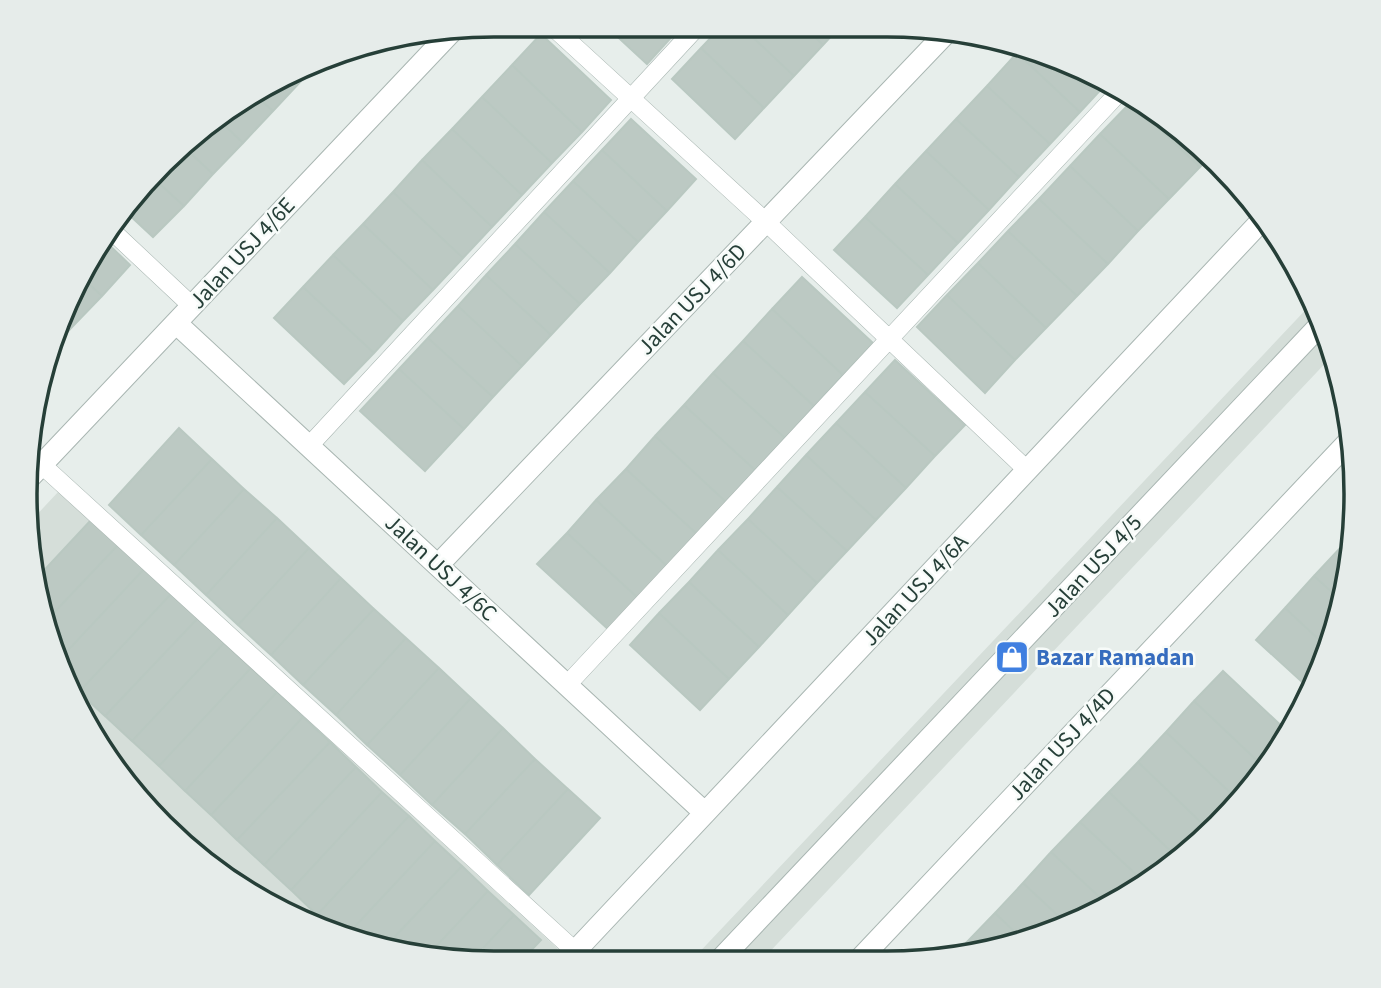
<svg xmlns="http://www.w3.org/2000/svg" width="1381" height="988" font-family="'Source Sans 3',sans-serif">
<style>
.built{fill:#d5ded9}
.building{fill:#bcc9c3;stroke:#b9c8c1;stroke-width:2}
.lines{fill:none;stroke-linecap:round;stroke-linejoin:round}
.service-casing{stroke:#a9b6b2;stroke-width:19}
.minor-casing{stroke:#a9b6b2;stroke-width:23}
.service{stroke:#fff;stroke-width:18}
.minor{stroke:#fff;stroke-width:21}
.labels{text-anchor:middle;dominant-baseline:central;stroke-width:5;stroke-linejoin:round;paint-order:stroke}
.street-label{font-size:23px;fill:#263f38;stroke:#f7fbf9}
.shop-label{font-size:23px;font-weight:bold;fill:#366cbe;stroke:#f7fbf9;text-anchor:start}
.rim{fill:none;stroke:#263f38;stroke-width:3.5}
</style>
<rect width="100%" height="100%" fill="#e7eeeb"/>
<path class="built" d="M1313,302l21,52 -573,607h-70z
M59,491l499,458 -12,13 -82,1 -91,-15 -86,-33 -78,-48 -68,-64 -81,-129 -32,-119 2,-33z"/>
<path class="building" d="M607,27l65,1 4,4 -29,32z
M719,29h25l50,47 -30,32 -63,-60z
M744,29l64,1 15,15 -29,31z
M808,30l28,1 -13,14z
M541,34l70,66 -29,32 -70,-67z
M701,48l63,60 -29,31 -63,-60z
M1021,49l87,33 -28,30 -63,-59z
M1017,53l63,59 -30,32 -63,-58z
M512,65l70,67 -30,31 -70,-66z
M297,75l5,5 -29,31 -19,-17z
M987,86l63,58 -31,33 -63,-58z
M254,94l19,17 -30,32 -26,-25 16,-15z
M482,97l70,66 -30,32 -70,-66z
M1135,98l73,60 -8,9 -69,-65z
M1131,102l69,65 -31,32 -69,-65z
M217,118l26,25 -30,31 -29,-27z
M631,119l65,60 -29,32 -65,-61z
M956,119l63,58 -30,33 -63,-59z
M452,129l70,66 -30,32 -70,-67z
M1100,134l69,65 -31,32 -68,-65z
M184,147l29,27 -29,32 -33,-30z
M602,150l65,61 -29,31 -65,-61z
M926,151l63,59 -31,33 -63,-59z
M422,160l70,67 -29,31 -70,-66z
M1070,166l68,65 -30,33 -69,-65z
M151,176l33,30 -31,31 -29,-27 17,-25z
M573,181l65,61 -28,31 -66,-61z
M895,184l63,59 -30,32 -63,-58z
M393,192l70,66 -30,32 -70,-66z
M1039,199l69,65 -31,32 -69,-65z
M544,212l66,61 -30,31 -65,-60z
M865,217l63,58 -31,33 -63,-58z
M363,224l70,66 -30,31 -70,-66z
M1008,231l69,65 -31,32 -68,-65z
M104,240l26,25 -28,31 -22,-20z
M515,244l65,60 -29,31 -65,-60z
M333,255l70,66 -29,32 -71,-66z
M978,263l68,65 -31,32 -68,-65z
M486,275l65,60 -29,31 -64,-60z
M80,276l22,20 -30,31 -10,-9 11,-31z
M802,277l71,66 -30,32 -71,-66z
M303,287l71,66 -30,31 -70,-66z
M947,295l68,65 -30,33 -68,-66z
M458,306l64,60 -29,31 -65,-59z
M772,309l71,66 -29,31 -71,-65z
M62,318l10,9 -21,23z
M428,338l65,59 -29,32 -65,-60z
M743,341l71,65 -29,32 -72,-65z
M895,360l70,65 -30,31 -70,-64z
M399,369l65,60 -39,42 -65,-60z
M713,373l72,65 -30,32 -71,-65z
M865,392l70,64 -29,32 -70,-65z
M684,405l71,65 -29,32 -71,-66z
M836,423l70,65 -30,32 -70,-65z
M179,428l33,31 -71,76 -32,-30z
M655,436l71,66 -29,32 -71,-65z
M806,455l70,65 -29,31 -70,-64z
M212,459l32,30 -70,76 -33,-30z
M626,469l71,65 -30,32 -71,-66z
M777,487l70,64 -30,32 -69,-64z
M244,489l33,29 -71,77 -32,-30z
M596,500l71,66 -29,32 -71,-65z
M277,518l32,30 -71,77 -32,-30z
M92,519l27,25 -73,77 -11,-41z
M748,519l69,64 -29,32 -70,-65z
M567,533l71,65 -29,32 -72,-66z
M1354,533l-3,19 -8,-7z
M119,544l26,24 -88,94 -11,-41z
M1343,545l8,7 -8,50 -29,-26z
M309,548l32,30 -70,77 -33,-30z
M718,550l70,65 -29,32 -70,-65z
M145,568l26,26 -92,98 -18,-17 -4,-13z
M1314,576l29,26 -3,14 -12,32 -43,-40z
M341,578l33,31 -71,76 -32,-30z
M689,582l70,65 -30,32 -70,-66z
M171,594l27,24 -93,98 -26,-24z
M1285,608l43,40 -16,43 -56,-51z
M374,609l32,29 -70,77 -33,-30z
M659,613l70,66 -29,31 -70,-65z
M198,618l26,25 -92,98 -27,-25z
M406,638l33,30 -72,77 -31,-30z
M224,643l27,25 -92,98 -27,-25z
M251,668l26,24 -92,99 -26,-25z
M439,668l32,30 -71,77 -33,-30z
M1223,671l66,62 -23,36 -72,-68z
M277,692l26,25 -92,98 -26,-24z
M471,698l32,30 -71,77 -32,-30z
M1194,701l72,68 -28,31 -72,-68z
M303,717l27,25 -93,98 -26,-25z
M503,728l32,31 -70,75 -33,-29z
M1166,732l72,68 -29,30 -71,-68z
M330,742l26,25 -92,98 -27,-25z
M535,759l33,30 -71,76 -32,-31z
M1138,762l71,68 -30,29 -70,-67z
M356,767l26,25 -91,98 -27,-25z
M568,789l32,29 -71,77 -32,-30z
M382,792l27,24 -92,99 -26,-25z
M1109,792l70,67 -35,23 -64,-60z
M409,816l26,25 -90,96 -7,-3 -21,-19z
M1080,822l64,60 -35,24 -58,-54z
M435,841l27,25 -79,83 -38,-12z
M1051,852l58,54 -15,9 -27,9 -44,-41z
M462,866l26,25 -61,65 -44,-7z
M1023,883l44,41 -46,14 -26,-25z
M488,891l26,24 -44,47 -43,-6z
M995,913l26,25 -46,14 -9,-9z
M514,915l27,25 -21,22h-50z
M966,943l9,9 -23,7z"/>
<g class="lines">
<g class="service-casing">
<path id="service" d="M552,26l214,196 261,248
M111,230l81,76
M309,446l387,-418
M42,465l533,486
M567,685l556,-597"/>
</g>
<g class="minor-casing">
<path id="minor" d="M176,323l529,490
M31,476l422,-446
M438,565l508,-532
M859,960l494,-523
M719,961l603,-638
M565,962l699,-744"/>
</g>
<use href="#service" class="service"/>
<use href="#minor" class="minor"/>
</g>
<defs>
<g id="shop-square" transform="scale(1.75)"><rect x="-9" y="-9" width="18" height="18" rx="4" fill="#3f7fe0" stroke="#f7fbf9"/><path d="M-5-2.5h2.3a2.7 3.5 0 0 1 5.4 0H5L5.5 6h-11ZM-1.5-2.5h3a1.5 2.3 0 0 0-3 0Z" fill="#fff"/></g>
</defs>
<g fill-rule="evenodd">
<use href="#shop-square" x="1012" y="657"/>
</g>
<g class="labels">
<g class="street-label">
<text transform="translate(242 253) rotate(-47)">Jalan USJ 4/6E</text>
<text transform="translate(692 299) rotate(-46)">Jalan USJ 4/6D</text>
<text transform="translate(1093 566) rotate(-47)">Jalan USJ 4/5</text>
<text transform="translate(441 568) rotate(43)">Jalan USJ 4/6C</text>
<text transform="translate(915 590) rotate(-47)">Jalan USJ 4/6A</text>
<text transform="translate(1062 744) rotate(-47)">Jalan USJ 4/4D</text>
</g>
<g class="shop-label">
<text x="1036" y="657">Bazar Ramadan</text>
</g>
</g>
<path d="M0 0H1381V988H0ZM494 37H887A457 457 0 0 1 1344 494V494A457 457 0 0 1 887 951H494A457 457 0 0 1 37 494V494A457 457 0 0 1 494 37Z" fill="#e6ecea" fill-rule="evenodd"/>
<path class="rim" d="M494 37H887A457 457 0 0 1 1344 494V494A457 457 0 0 1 887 951H494A457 457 0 0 1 37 494V494A457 457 0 0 1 494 37Z"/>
</svg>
